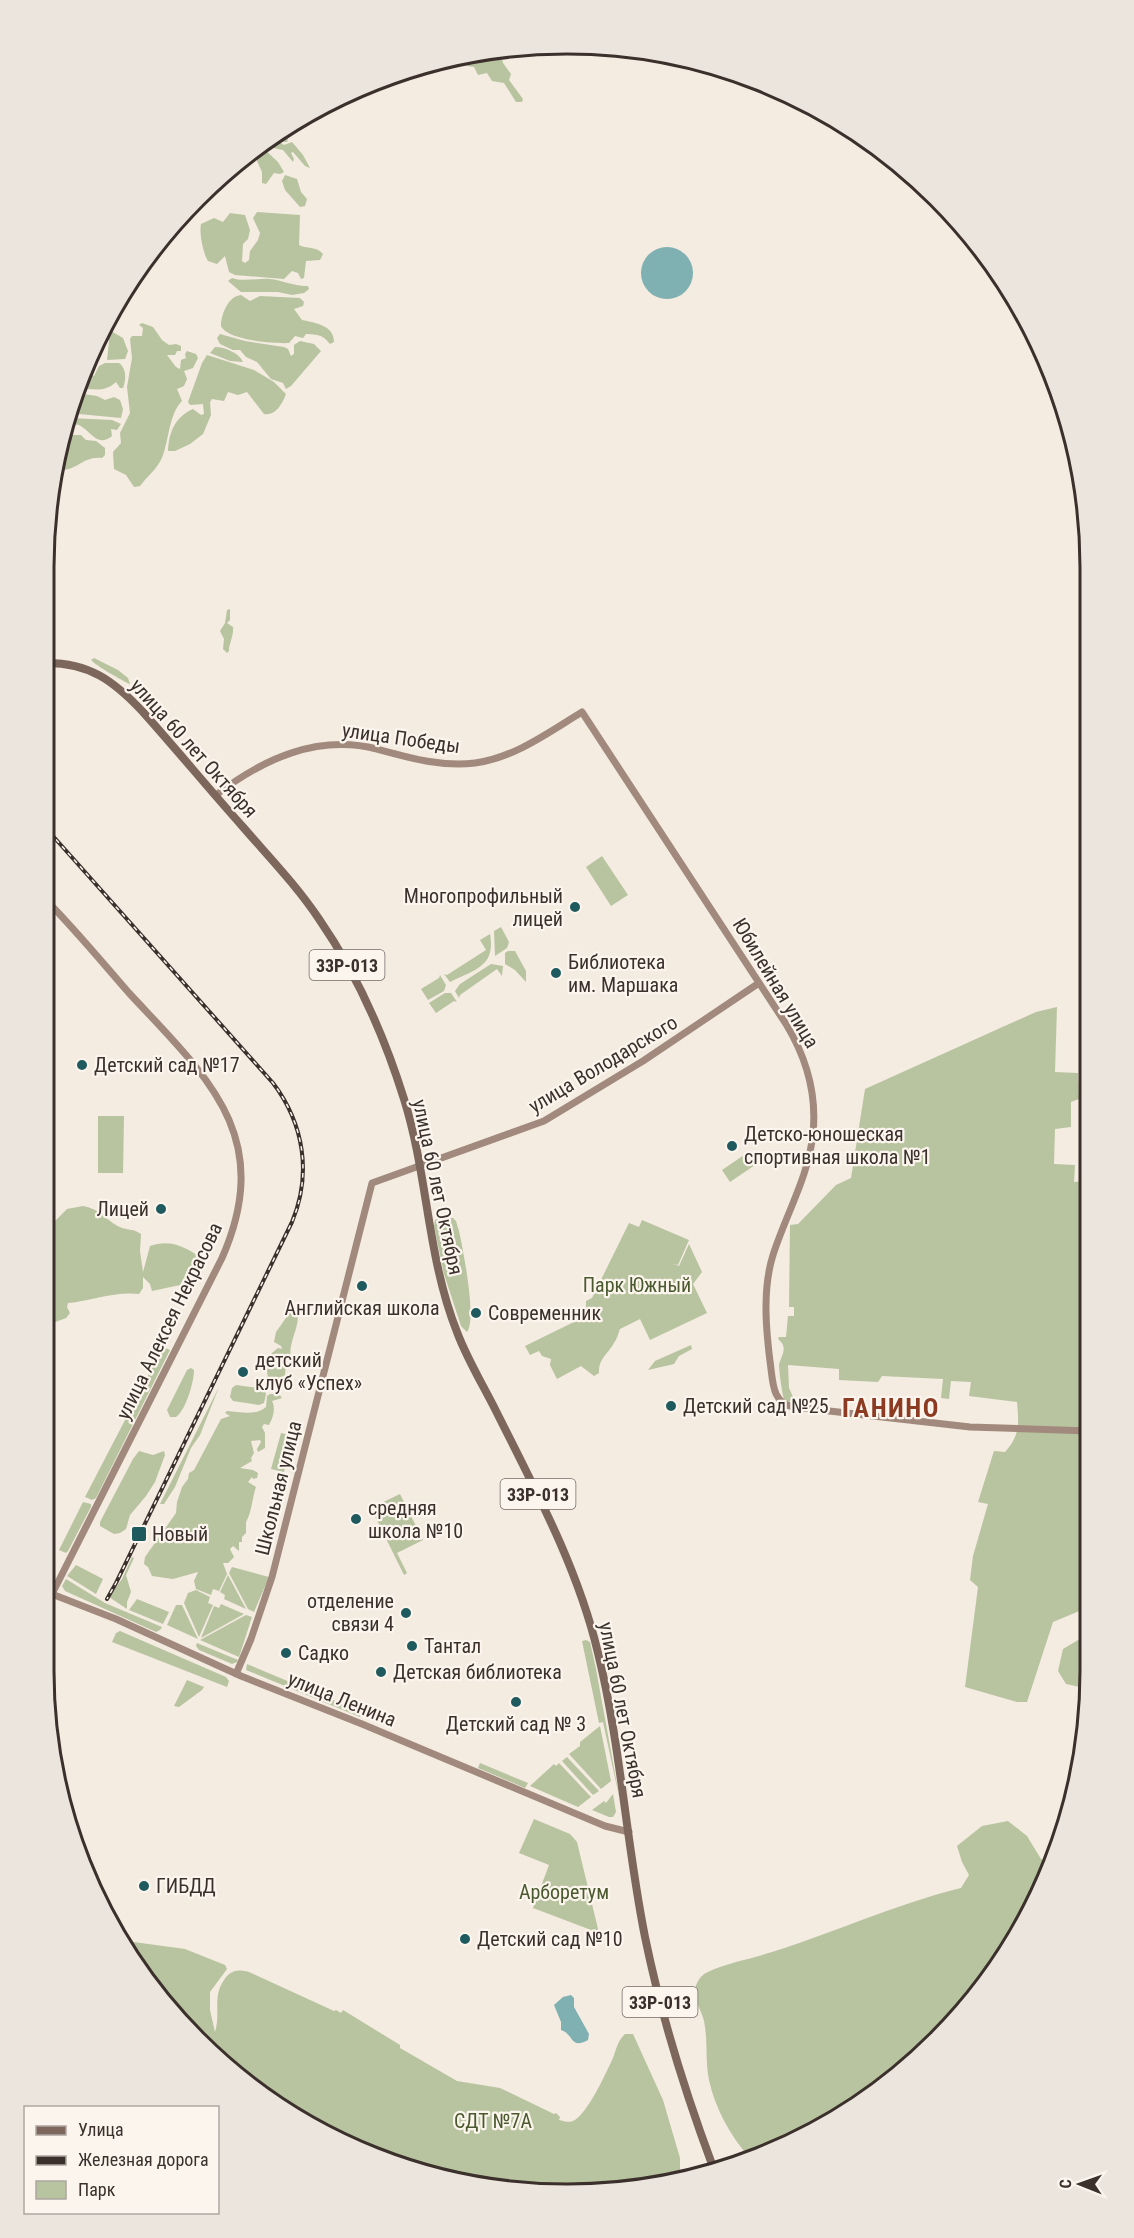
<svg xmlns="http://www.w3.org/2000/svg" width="1134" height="2238" font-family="'Roboto Condensed',sans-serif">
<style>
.green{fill:#b8c4a0}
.water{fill:#7fb0b2}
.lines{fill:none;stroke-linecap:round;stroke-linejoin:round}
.secondary{stroke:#a18a7d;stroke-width:7}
.primary{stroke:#7d675c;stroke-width:8}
.rail-casing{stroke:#3b302b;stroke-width:4}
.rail{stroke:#fbf5ee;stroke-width:1.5;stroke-dasharray:4.5;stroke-linecap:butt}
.poi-dot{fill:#1f5a5e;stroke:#fbf5ee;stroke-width:2}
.labels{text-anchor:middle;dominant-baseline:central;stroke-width:4.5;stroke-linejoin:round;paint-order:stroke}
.shield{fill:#fbf5ee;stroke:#756b66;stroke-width:1.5}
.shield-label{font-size:18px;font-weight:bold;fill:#3b302b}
.street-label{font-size:20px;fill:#3b302b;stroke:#fbf5ee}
.poi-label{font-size:20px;fill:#3b302b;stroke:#fbf5ee;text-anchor:start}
.park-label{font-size:20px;fill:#4a5a2e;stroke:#fbf5ee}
.district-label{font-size:26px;font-weight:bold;letter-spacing:1.5px;fill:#8c3b22;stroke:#fbf5ee}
.rim{fill:none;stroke:#3b302b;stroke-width:3}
</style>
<rect width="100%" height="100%" fill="#f4ebe1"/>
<path class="green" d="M499,48l4,15 8,11 -2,6 14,19 -1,3h-6l-12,-19 -12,-2 -5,-8 -9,2 -4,-8 -7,-1 -3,-10 9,-2 2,2 3,-3z
M280,132l8,7 -1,3h-7l4,3 8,-3 11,13 7,13 -5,-2 -12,-14 -2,1 3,6 -1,3 -10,-12 -10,-2 -4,-9z
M262,147l16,15 6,10 -4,2 -6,-1 -8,11 -4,-1v-11l-5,-11z
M285,175l12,4 4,13 6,7 -2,7 -5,1 -15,-17 -3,-9z
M257,212l43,3 -1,30c7,4 18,1 24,9l-3,6 -14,1 -2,17 -3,1 -3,-6 -6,-2 -8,8 -49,-4 -6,-3 -4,-16 -8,8 -9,-3c-5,-8 -9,-28 -7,-37l13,-6 9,4 7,-9 15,2 5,15 -2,9 -5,5 -1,17 3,2 4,-3 1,-9 8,-11 2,-7 -7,-15z
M232,278c9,4 27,0 38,1 12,1 26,8 38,7l1,3 -5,4 -12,2 -14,-3h-37l-13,-11z
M241,295l9,6 10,-5 40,2 4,4 -1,4 -9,3 8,11c13,3 32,5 32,22l-4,2c-8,-10 -12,-9 -24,-10l-3,4 -8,-2 -6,7c-15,1 -62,-3 -68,-17 0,-11 7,-30 20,-31z
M142,323l11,4 9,13 7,5 7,-1 5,2v5h-4l-2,4h-8l9,12 4,2 1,-9 5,-2 -1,-4 2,-3 9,3 2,4 -5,10 -9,3 3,8 -3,7 -7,3 5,12c-12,12 -13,35 -18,51 -4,15 -15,22 -24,34l-6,1 -8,-12 -12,-6 -1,-17 8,-9 -1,-10 10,-20 -3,-26 5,-29 -2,-19 2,-3h10l1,-8 -4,-3z
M111,331l12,7 5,13 -3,8 -18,1 2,-18 -1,-7z
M220,334l25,7 39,6 4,2 3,7 3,-2v-9l6,-4 14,3 7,7 -30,35 -5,3 -3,-6 -12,-4 -14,-17 -11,-5 -6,-7h-7l-13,-6 -3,-6z
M215,347c10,0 24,6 28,15l-13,-1 -20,-8z
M207,355l47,15 20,12 12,12c-4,11 -11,22 -22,20l-17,-22 -9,3 -10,-3 -4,9 -12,-2 -2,3 1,13 -8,19 -13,10 -15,7h-7c1,-19 7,-34 25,-42l8,6 3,-1 -1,-10 -13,1 -2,-3 14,-39z
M105,363h14c8,6 7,17 4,25h-3l-4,-6c-12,11 -23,7 -38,6l6,-16 10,4 5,-10z
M76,393l21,3 8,4 9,-3 6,3 3,9 -2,9 -42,-4 -12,2z
M70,418l42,2 9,4 -4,6 -6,-1 1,7c-15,12 -21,-5 -33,-11 -3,-1 -7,-1 -10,-2l-7,6 4,-10z
M73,435h8l5,5 10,1 9,7v7l-3,3c-19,-2 -24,12 -40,12l-6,-6 4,-26h6z
M230,609v11l-3,3 6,4c1,8 -4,16 -4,24l-2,2 -4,-4 1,-10 -4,-8 5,-8 2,-13z
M94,658l24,12 10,8 2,6c-6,-2 -35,-19 -39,-24z
M602,856l26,39 -17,11 -25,-39z
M501,927l8,15 -2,6 -12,8 -1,-25z
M490,934c6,33 -16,36 -40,48l-6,-8 3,1 39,-25 -6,-10z
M508,951h7l11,20v11l-11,-12 -10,-6v-11z
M491,964l12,2 -1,10 -5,-7 -37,26 -1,3 -4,-7 5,-7z
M440,975l6,10 -2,6 -16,9 -7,-11 18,-11z
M445,993h6l6,9 -3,-1 -18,12 -7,-10z
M1057,1007l-2,65 23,1 1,26 -8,3v25l-16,2 -1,35 21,1 -1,17 14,-1 1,426 -36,15 -26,80h-10l-52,-15 13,-100 -8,-7 3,-24 15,-52 -10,-2 16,-51 11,1c15,-17 14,-28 12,-50l-48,-6 2,-14 -20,-1 -2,18 -8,-1 2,-19 -61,-3 -4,6 -39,-2v-11l-51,-4 1,23 5,11 -5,3 -5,-3c-2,-6 -5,-28 -5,-34 2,-10 10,-17 -1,-26l1,-2h7l2,-21h6v-9h-5l1,-82 8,-1 38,-39 15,-7 14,-89 171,-77z
M98,1116h26l-1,57h-25z
M747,1153l8,12 -25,17 -8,-12z
M83,1206c18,3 24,16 39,22 9,3 10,0 19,6l-1,17 3,21 7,-26c19,-7 35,0 51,12 -5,7 -18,21 -21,27l-28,6 -2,-7 -7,-7v11l-4,6c-24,-3 -48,7 -71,9l-1,4 3,6 -4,5 -21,8 -1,-98 9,-5 14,-14z
M439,1218h14l3,3 3,10c4,18 18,89 8,101l-6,-6 -17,-52 -10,-48 1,-6z
M642,1220l47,20 -11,25 -5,-1 6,2 10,-22 13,28 -9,12 14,29 -57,27 -10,-21 -20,10c-2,5 -3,10 -6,14 -6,11 -16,16 -15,30l-5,3 -13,-10 -24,13 -7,-14 1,-6 -9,-3 -3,-5 -9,4 -5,-9 53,-26 8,-12v-7l6,-3 37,-75 10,4z
M293,1308h3c7,17 -9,33 -5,51l-5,5 -1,11 -8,5 -9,-1 -1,-8 -4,-6 9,-12 6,-5 4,1 -1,-3 -7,-4 2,-10z
M691,1345l1,4 -13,7 -5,8 -26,6 7,-9z
M163,1347l7,3 -74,148 -4,2 -7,-3z
M191,1368l3,2c0,12 -8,40 -18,47h-6l-3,-7 20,-40z
M236,1385l28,4 2,5 -2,9 -5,2 -26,-4 -3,-4 2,-9z
M219,1387l-19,48 -9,13 -16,39 -11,17h-4z
M270,1394h9l3,4 -10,3c4,7 1,17 -3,24l-5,-1 -2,3 3,6v15l-7,4 -1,-3 4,-7 -1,-2 -9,1 3,12 -3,5 1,3 -12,7 13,2 5,3 -1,5 -4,1 -1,-2 -4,5 8,5c-4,11 -4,25 -10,35v11l-4,4v5h-3v9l-6,-5 -3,3 4,8 -6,6h-5l4,11 -8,17 -6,-2 -2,6 -15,-6 -2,-8 4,-9 -25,7 -21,-3 -4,-9 -4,-3 1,-7 31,-44 1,-11 5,-15 6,-8 1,-6 5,-3 27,-51 9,-3 -5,-3 2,-2c13,1 29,5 39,-4l1,-11z
M281,1433l12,3 -9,36 -13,-3z
M139,1451l14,4 11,-4 1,4 -10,27 -9,14 -16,19 -4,14 -6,4 -6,1 -14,-8v-4l33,-63z
M400,1494l23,46 -26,13 10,20 -3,2 -33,-67z
M83,1502l8,2v3l-23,44 -2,2 -7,-3z
M132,1557l2,1 -8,17 5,17 -4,10v7l-18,-12 13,-18z
M76,1565l27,14 -7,15 -29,-18z
M232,1567l37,10 -15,35 -6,-3 -19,-36z
M228,1575l18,34 -22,-10 1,-4 -5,-3z
M66,1579l39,24 57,24 -2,3 -4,2 -91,-41 -3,-5z
M196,1590l14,7 -2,6 5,2 -14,32 -15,-34 4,-10z
M137,1599l32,13 -6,12 -34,-14z
M221,1604l23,10 -43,24 13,-32 5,2z
M176,1605h6l16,34 -31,-14z
M246,1615l6,2 -13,40 -39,-17z
M120,1631l106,46 3,4 -2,6 -115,-45 4,-9z
M586,1640l4,2 6,27 24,132 -17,-79 -4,1 -17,-82z
M1078,1640l11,1v48l-23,-5 -8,-13 5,-22z
M197,1643l41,17 -1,2 -5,2 -33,-14 -3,-4z
M247,1664l117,49 -4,4 -114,-47z
M187,1680l17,7 -2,3 -23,17 -5,-1z
M600,1726l11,55 -10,8 -32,-35 11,-8v-4z
M567,1757l32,34 -6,4 -31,-34z
M480,1763l48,20 -3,5 -47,-20z
M559,1763l32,34 -13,10 -48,-21 24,-22 2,2z
M613,1794l3,18 -3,5h-4l-17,-7 12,-9 2,2z
M534,1819l36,15 7,8 22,91 -66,-25 16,-43 -30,-12z
M1008,1821l19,15 14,23 11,2 -15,41 -100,139 -139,100 -50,15c-18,-21 -33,-48 -39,-76 -4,-20 -1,-40 -5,-59 -4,-16 -16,-27 -4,-43 7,-10 45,-18 59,-22 68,-20 133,-51 202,-68l8,-13 -7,-13 -5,-16 25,-20z
M126,1941l59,8 40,16 2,4 -17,23v18l5,22c6,-19 -3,-35 9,-52 7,-10 13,-11 25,-8l85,39 2,-1 5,3 2,-3 57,35v3l57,33 43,7 54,26 2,-1 4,4 -1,3c5,1 9,3 14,1 14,-6 33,-48 40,-63 3,-8 5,-18 12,-24h8l30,66 17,58v19l-45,13 -170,-6 -99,-29 -90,-49 -124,-116z"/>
<path class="water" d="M641 273a26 26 0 1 1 52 0a26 26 0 1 1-52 0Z
M571,1995l3,3v9l15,27 -1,6c-18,10 -14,-6 -27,-10v-8l-7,-17 9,-8z"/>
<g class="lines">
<path class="secondary" d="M216,795c47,-36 101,-61 161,-46 33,9 64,18 98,14 39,-5 74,-31 107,-51l204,312c20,33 31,70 27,109 -4,43 -27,81 -40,122 -11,35 -7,77 -2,114 2,17 3,35 23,38l176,20 119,4
M44,898c30,30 57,63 85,95 77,83 147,142 93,265l-170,336
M44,1591l72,28 125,57 121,48 243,102 24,6
M236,1674l15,-35 21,-62 100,-394 172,-62 99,-60 116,-78"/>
<path class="primary" d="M44,663c45,-1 70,18 99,49 34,38 66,77 100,115 26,30 54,59 76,92 38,55 65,116 85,180 24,76 23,158 53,233 10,27 26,53 39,79 39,78 82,157 102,242 23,93 28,190 47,284 16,78 40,155 68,230"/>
<g class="rail-casing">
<path id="rail" d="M44,826l229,257c31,41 39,91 19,139l-176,361 -9,16"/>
</g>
<use href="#rail" class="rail"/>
</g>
<g class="poi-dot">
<circle cx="575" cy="907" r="6"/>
<circle cx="556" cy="973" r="6"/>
<circle cx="82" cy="1065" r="6"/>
<circle cx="732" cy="1146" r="6"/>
<circle cx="161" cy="1209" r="6"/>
<circle cx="362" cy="1286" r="6"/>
<circle cx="476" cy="1313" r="6"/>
<circle cx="243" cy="1372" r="6"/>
<circle cx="671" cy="1406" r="6"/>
<circle cx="356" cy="1519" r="6"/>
<rect x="131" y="1526" width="16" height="16" rx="3"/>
<circle cx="406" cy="1613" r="6"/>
<circle cx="412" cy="1646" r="6"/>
<circle cx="286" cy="1653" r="6"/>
<circle cx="381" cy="1672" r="6"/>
<circle cx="516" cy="1702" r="6"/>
<circle cx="144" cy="1886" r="6"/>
<circle cx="465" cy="1939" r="6"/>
</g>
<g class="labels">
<g class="shield">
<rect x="309.5" y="950" width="75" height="30" rx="4.5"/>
<rect x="500.5" y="1479" width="75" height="30" rx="4.5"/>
<rect x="622.5" y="1987" width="75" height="30" rx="4.5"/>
</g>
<g class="shield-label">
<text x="347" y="965">33Р-013</text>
<text x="538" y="1494">33Р-013</text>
<text x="660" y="2002">33Р-013</text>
</g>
<g class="street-label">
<text transform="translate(401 738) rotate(8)">улица Победы</text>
<text transform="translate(194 748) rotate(48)">улица 60 лет Октября</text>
<text transform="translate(776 983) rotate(59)">Юбилейная улица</text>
<text transform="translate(603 1064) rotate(-31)">улица Володарского</text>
<text transform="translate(438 1187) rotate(78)">улица 60 лет Октября</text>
<text transform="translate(169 1321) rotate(-64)">улица Алексея Некрасова</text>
<text transform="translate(278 1488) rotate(-76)">Школьная улица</text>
<text transform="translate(342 1699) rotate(22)">улица Ленина</text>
<text transform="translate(623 1710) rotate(79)">улица 60 лет Октября</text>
</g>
<g class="poi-label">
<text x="563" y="896" text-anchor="end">Многопрофильный<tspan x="563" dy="23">лицей</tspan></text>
<text x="568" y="962">Библиотека<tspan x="568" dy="23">им. Маршака</tspan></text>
<text x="94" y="1065">Детский сад №17</text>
<text x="744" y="1134">Детско-юношеская<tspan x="744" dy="23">спортивная школа №1</tspan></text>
<text x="149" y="1209" text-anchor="end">Лицей</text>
<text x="362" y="1308" text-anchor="middle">Английская школа</text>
<text x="488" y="1313">Современник</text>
<text x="255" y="1360">детский<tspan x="255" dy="23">клуб «Успех»</tspan></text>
<text x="683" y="1406">Детский сад №25</text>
<text x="368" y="1508">средняя<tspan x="368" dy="23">школа №10</tspan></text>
<text x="152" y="1534">Новый</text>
<text x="394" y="1601" text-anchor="end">отделение<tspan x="394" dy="23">связи 4</tspan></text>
<text x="424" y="1646">Тантал</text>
<text x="298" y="1653">Садко</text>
<text x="393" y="1672">Детская библиотека</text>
<text x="516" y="1724" text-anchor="middle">Детский сад № 3</text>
<text x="156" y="1886">ГИБДД</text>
<text x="477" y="1939">Детский сад №10</text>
</g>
<g class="park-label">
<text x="637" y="1285">Парк Южный</text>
<text x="564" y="1892">Арборетум</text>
<text x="493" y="2121">СДТ №7А</text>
</g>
<g class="district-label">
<text x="891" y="1408">ГАНИНО</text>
</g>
</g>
<path d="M0 0H1134V2238H0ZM567 54H567A513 513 0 0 1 1080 567V1671A513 513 0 0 1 567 2184H567A513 513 0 0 1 54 1671V567A513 513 0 0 1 567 54Z" fill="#ece5de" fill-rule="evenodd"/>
<path class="rim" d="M567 54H567A513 513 0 0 1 1080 567V1671A513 513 0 0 1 567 2184H567A513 513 0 0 1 54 1671V567A513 513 0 0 1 567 54Z"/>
<rect x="24" y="2106" width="195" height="108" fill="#fbf5ee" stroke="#aea6a0" stroke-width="1.5"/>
<rect x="36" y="2126" width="30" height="9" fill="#7d675c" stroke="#aea6a0" stroke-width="1.5"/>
<text x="78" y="2136" font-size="18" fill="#3b302b">Улица</text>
<rect x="36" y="2156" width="30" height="9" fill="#3b302b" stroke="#aea6a0" stroke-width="1.5"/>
<text x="78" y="2166" font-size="18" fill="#3b302b">Железная дорога</text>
<rect x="36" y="2181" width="30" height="18" fill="#b8c4a0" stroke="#aea6a0" stroke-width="1.5"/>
<text x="78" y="2196" font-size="18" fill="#3b302b">Парк</text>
<g transform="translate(1080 2184) rotate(271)" stroke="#fbf5ee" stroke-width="4.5" paint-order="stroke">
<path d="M0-4.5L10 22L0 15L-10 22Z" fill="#3b302b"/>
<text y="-9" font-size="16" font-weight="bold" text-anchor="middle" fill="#3b302b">С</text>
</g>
</svg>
